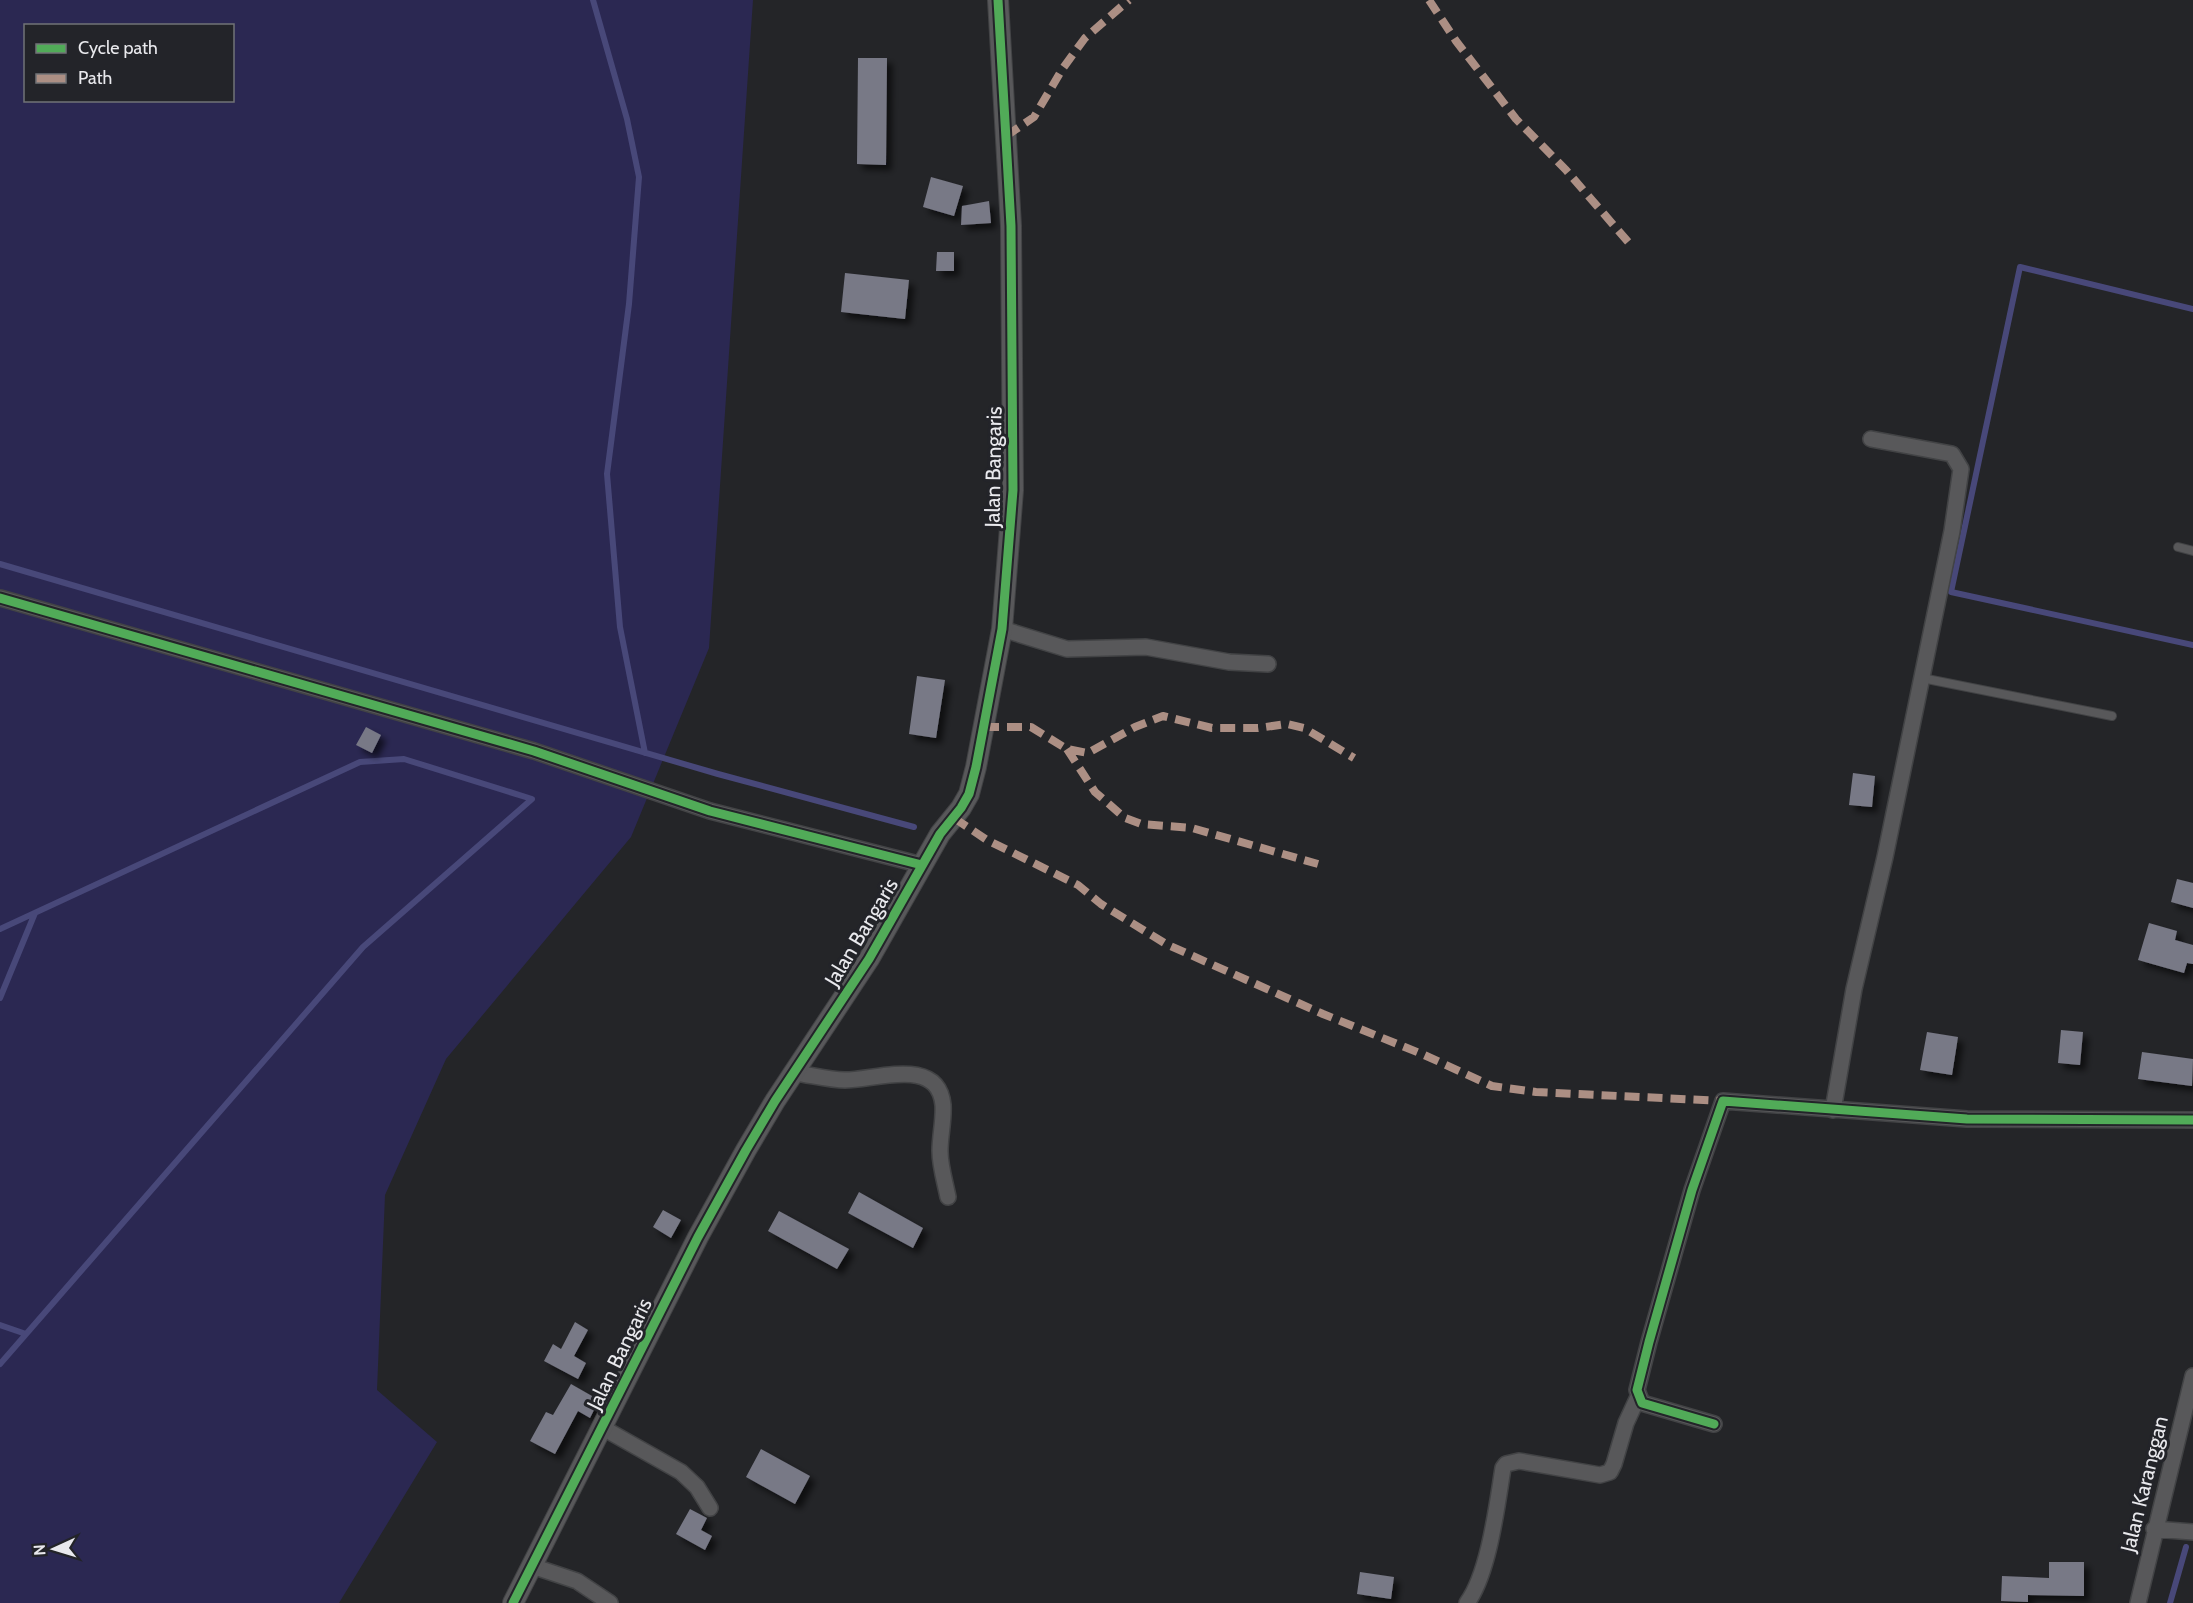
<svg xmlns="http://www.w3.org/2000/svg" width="2193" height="1603" font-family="Cabin,sans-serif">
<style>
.green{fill:#2b2852;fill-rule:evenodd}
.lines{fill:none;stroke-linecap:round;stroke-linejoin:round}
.stream{stroke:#484879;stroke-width:6}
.building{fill:#787986;filter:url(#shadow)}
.service-casing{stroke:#424345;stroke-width:10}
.minor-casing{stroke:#424345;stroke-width:18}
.tertiary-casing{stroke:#424345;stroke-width:22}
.service{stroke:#58585a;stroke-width:8}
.minor{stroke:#58585a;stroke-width:15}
.tertiary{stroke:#58585a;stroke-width:20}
.quiet{stroke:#ac8f84;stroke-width:8;stroke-dasharray:15 8;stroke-linecap:butt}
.cycleway-casing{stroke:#232429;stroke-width:13}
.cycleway{stroke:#51ab58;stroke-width:9}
.labels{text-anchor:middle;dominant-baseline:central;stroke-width:6;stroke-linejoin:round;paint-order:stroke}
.street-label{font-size:21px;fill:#e9e9ed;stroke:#232429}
</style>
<defs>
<filter id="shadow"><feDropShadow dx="5.5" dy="5.5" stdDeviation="3" flood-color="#0009"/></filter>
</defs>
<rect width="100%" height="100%" fill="#242528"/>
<path class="green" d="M0,0h753l-44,648 -78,189 -185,222 -61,136 -8,195 60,52 -98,161h-339zM26,26h206v74h-206z"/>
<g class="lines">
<path class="stream" d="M593,0l34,119 12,58 -10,127 -22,170 13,153 25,126
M2193,309l-173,-42 -69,325 242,53
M0,564l718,210 196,53
M0,929l360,-167 44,-3 128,40 -169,148 -363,417
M0,998l35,-85
M0,1325l26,9
M2170,1603l16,-56"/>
</g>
<path class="building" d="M858,58h29l-1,107 -29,-1z
M931,177l32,9 -9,30 -31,-9z
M989,201l2,22 -30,2 1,-19z
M937,252h17v19h-18z
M845,273l64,7 -4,39 -64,-7z
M917,676l28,4 -9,58 -27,-4z
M366,727l15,8 -9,18 -16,-8z
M1853,773l22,3 -3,31 -23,-2z
M2177,879l16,4v25l-22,-6z
M2149,923l28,8 -2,9 18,5v19l-6,-1 -3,10 -46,-13z
M2061,1030l22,2 -3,33 -22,-2z
M1927,1032l31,5 -6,38 -32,-5z
M2142,1052l51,7 -1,27 -54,-7z
M859,1192l64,36 -10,20 -65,-35z
M663,1210l18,10 -10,18 -18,-11z
M779,1211l70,38 -12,20 -69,-38z
M575,1322l13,8 -14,26 12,7 -8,16 -34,-18 9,-17 8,5z
M571,1384l28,16 -9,18 -12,-7 -23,43 -25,-13 16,-29 7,3z
M761,1449l49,27 -15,28 -49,-27z
M690,1509l17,9 -6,12 11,6 -7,14 -29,-16z
M2049,1562h35v34l-56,-1v7l-27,-1 1,-25 47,2z
M1360,1572l34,5 -3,22 -34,-5z"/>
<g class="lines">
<g class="service-casing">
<path id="service" d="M2178,547l15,4
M1922,678l190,38"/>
</g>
<g class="minor-casing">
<path id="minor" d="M0,598l534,153 176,60 212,54
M1002,629l65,20 79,-2 83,15 39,2
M795,1073c16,2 34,7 50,7 31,0 93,-24 98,25 1,15 -3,31 -3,46 0,15 5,31 8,46
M1833,1110l21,-121 31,-132 67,-326 9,-62 -9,-15 -81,-15
M1714,1424l-72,-21 -5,-13 12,-48 43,-152 31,-89 244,18 226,1
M603,1428l78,44 16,15 13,21
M2154,1529l39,3
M532,1566l45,15 33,22
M1467,1603c22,-30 30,-98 36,-135l3,-4 13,-3 81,14 10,-3 4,-8 12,-41 12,-26
M2138,1603l55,-227"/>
</g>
<g class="tertiary-casing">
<path id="tertiary" d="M513,1603l185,-366 48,-87 29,-49 94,-142 71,-125 21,-26 8,-14 7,-27 26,-138 11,-139 -2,-264 -13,-226"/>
</g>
<use href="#service" class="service"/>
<use href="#minor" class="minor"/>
<use href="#tertiary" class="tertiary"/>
<path class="quiet" d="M1429,0l27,41 60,78 50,51 63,73
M1006,136l28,-19 29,-49 22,-30 44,-38
M984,727h47l36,22 21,4 47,-26 28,-11 49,12h46l29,-4 17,4 50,30
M1067,749l28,43 30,26 16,6 51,4 126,36
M954,818l33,22 91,45 23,19 65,40 157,70 99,40 70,32 44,6 187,9"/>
<g class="cycleway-casing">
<path id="cycleway" d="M0,598l534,153 176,60 212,54
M1714,1424l-72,-21 -5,-13 12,-48 43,-152 31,-89 244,18 226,1
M513,1603l185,-366 48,-87 29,-49 94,-142 71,-125 21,-26 8,-14 7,-27 26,-138 11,-139 -2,-264 -13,-226"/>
</g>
<use href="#cycleway" class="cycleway"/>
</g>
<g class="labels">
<g class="street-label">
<text transform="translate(993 467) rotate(-89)">Jalan Bangaris</text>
<text transform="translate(861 932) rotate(-59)">Jalan Bangaris</text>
<text transform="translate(619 1354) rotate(-64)">Jalan Bangaris</text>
<text transform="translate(2144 1484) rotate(-76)">Jalan Karanggan</text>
</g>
</g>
<rect x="24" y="24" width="210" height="78" fill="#232429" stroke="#727377" stroke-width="1.5"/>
<rect x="36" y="44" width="30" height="9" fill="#51ab58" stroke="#727377" stroke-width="1.5"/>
<text x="78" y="54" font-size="18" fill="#e9e9ed">Cycle path</text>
<rect x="36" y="74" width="30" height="9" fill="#ac8f84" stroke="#727377" stroke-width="1.5"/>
<text x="78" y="84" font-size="18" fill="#e9e9ed">Path</text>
<g transform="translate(54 1549) rotate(266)" stroke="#232429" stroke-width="4.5" paint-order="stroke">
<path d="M0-4.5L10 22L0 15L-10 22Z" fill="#e9e9ed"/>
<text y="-9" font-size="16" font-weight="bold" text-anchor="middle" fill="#e9e9ed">N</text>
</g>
</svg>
